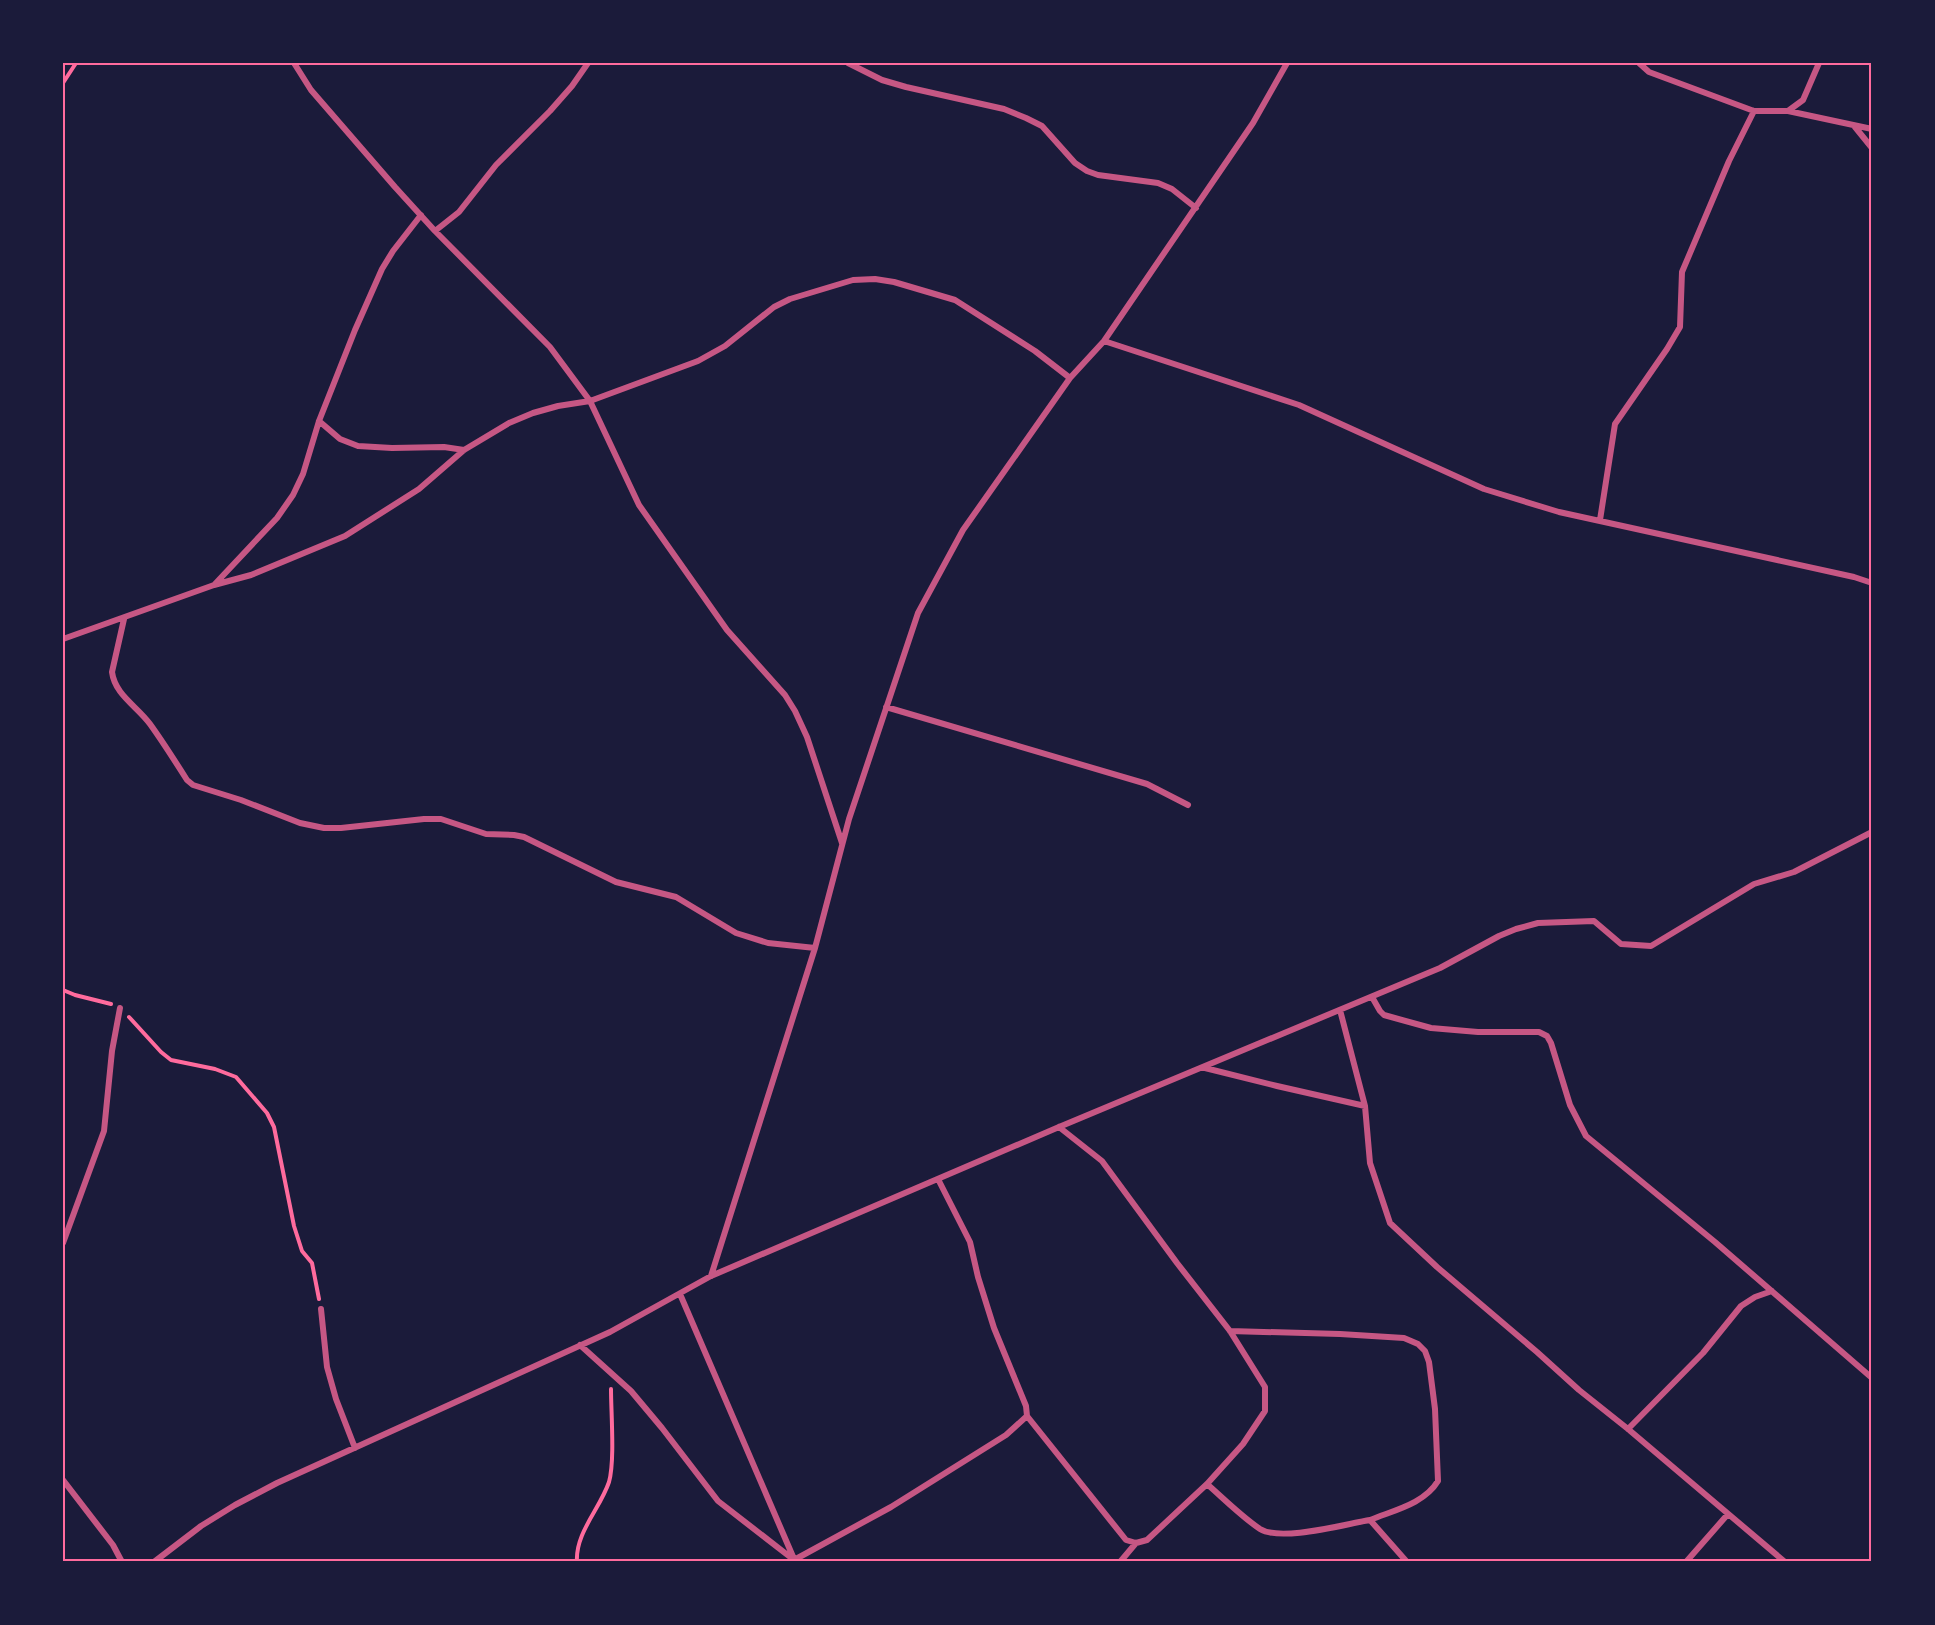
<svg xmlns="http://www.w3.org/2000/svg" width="1935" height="1625" font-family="'Space Grotesk',sans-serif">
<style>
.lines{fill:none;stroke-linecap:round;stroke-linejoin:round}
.path{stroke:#ff6b9d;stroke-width:4}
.minor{stroke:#c65784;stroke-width:6}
.neatline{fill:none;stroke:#ff6b9d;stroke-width:2}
</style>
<rect width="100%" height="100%" fill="#1b1b3a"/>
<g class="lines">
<path class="path" d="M63,83l13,-20
M63,990l12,5 36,9
M129,1017l32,35 10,8 44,9 21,8 31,36 7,14 20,99 8,25 10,12 7,36
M577,1562c-2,-29 23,-53 32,-80 6,-21 2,-69 2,-93"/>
<path class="minor" d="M294,63l17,27 84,97 40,44 115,116 40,54 49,104 88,125 58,65 10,16 12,26 35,106
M848,63l34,17 24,7 98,22 22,9 16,8 33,37 12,8 11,4 60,8 14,6 24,19
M1639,63l10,9 105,39h34l15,-11 16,-37
M1788,111l84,18
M1855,127l17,21
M435,231l24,-19 37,-47 54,-54 22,-25 16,-23
M1104,341l195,64 185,84 75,23 295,65 18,6
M319,421l21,18 18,7 34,2 52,-1 20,3
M1600,520l15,-96 52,-75 13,-22 2,-55 47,-111 25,-50
M215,584l62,-66 16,-23 10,-21 16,-53 36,-91 27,-61 11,-18 28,-36
M124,619l-12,53c3,23 25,34 38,52 13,18 25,37 37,56l6,5 48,15 59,23 24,5h17l83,-9h17l45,15 28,1 10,2 92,45 60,15 60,36 32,10 47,5
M63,639l151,-54 37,-10 94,-39 74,-47 45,-39 45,-27 24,-10 25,-7 32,-5 108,-40 27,-15 49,-39 16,-8 63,-19 22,-1 19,3 61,18 80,51 35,27
M886,707l261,77 41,21
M1372,997l8,14 4,4 47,13 47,4h61l8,4 4,7 19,62 16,31 129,106 157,136
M1340,1010l25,96
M1205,1068l72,18 88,20 5,57 20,60 47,44 100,85 42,38 49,39 157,133
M63,1243l41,-112 8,-80 8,-43
M711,1276l104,-328 34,-129 69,-206 45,-83 107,-152 34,-37 149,-218 34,-60
M680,1294l114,265
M321,1309l6,58 9,32 19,49
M1230,1331l110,3 64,4 14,6 7,7 4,11 6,47 3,72c-14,23 -44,29 -68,39
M580,1345l51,46 31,37 56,73 76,59
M1027,1416l99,124 10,3 11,-3 60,-56 36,-40 22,-33v-24l-35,-56 -53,-68 -75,-102 -43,-34
M1628,1429l75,-76 38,-47 14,-9 17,-6
M63,1480l50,65 9,17
M1207,1484c16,14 35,33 53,45 21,13 85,-5 110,-9l37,42
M794,1560l97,-53 115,-72 21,-19 -1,-10 -32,-78 -16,-51 -8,-35 -32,-63
M154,1562l47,-36 34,-21 42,-22 333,-151 101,-56 348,-149 381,-159 59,-32 17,-7 22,-6 56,-2 27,23 30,2 103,-62 40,-12 78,-40
M1120,1562l16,-19
M1686,1562l42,-48"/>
</g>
<rect width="1935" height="1625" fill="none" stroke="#1b1b3a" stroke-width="129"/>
<rect x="64" y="64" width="1806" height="1496" class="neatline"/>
</svg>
